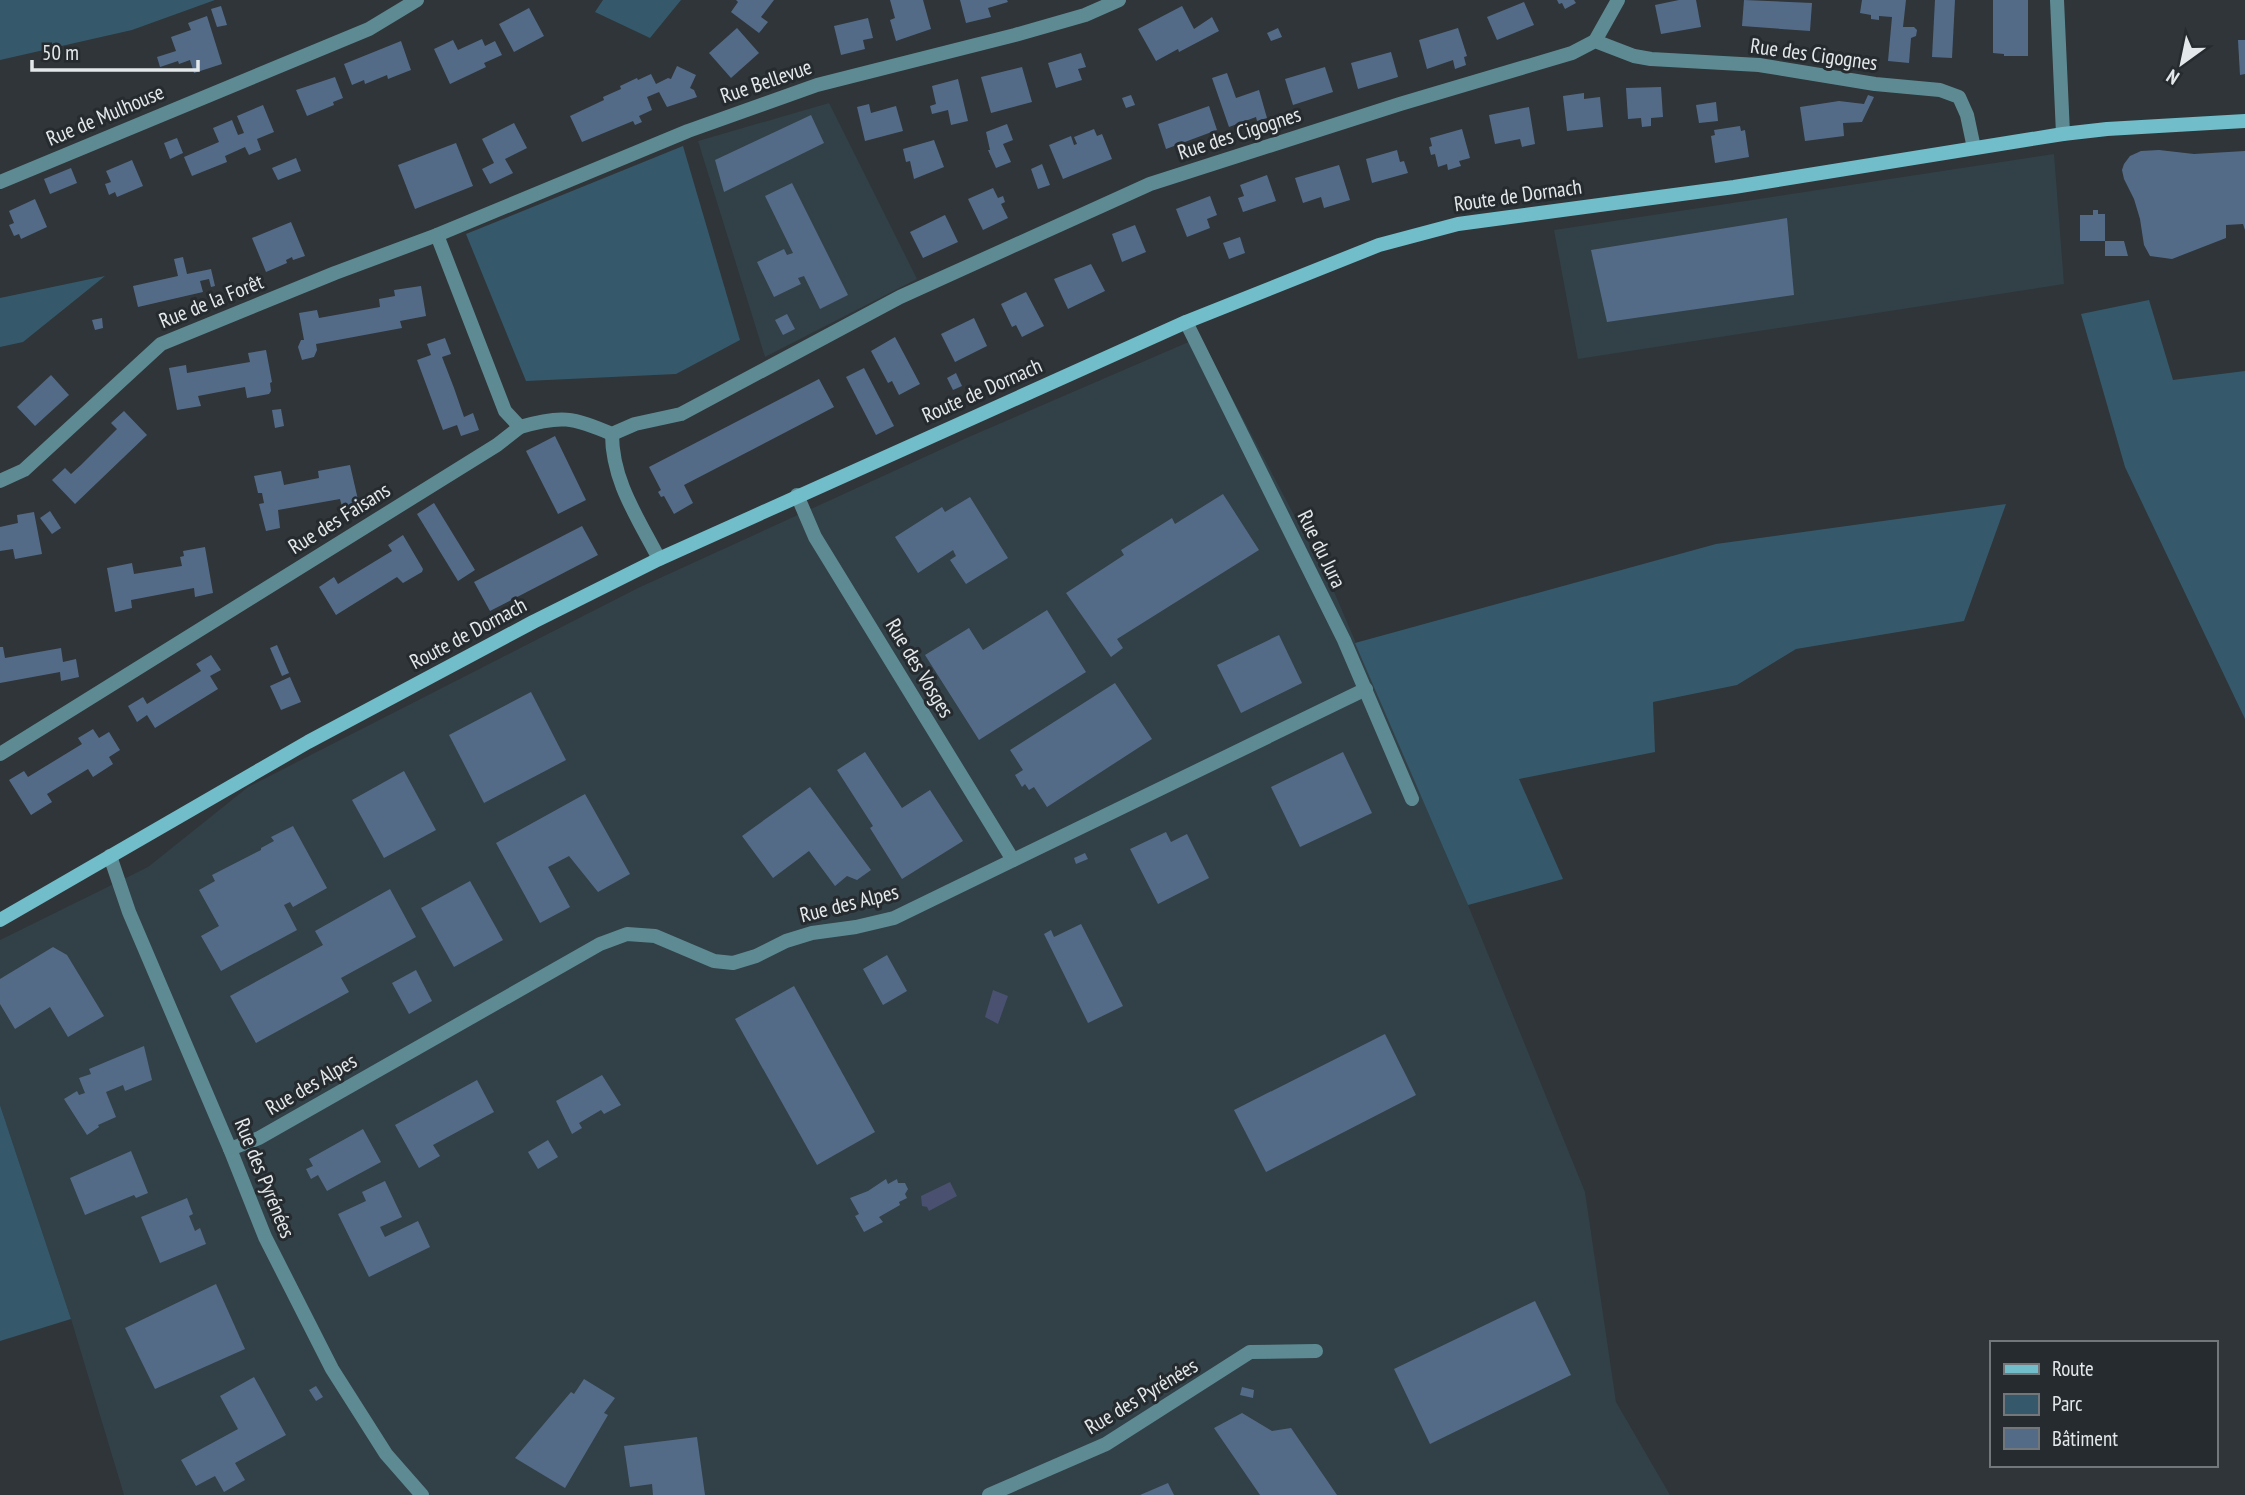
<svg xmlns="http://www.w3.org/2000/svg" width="2245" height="1495" viewBox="0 0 2245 1495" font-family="'PT Sans Narrow',sans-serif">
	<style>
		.built { fill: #324047 }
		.green { fill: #35596b }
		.water { fill: #4a5070 }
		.building { fill: #546b88 }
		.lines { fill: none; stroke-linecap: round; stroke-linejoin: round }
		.street { stroke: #5e8b93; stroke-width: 14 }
		.secondary { stroke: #71bdc9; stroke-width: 14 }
		.labels { text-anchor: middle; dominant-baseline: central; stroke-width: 6; stroke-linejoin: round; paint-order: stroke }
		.street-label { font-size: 21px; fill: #e4e8ea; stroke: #252b2f }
	</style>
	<rect width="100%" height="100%" fill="#2f3539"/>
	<g class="built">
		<polygon points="829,103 917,279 765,357 698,141"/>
		<polygon points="2054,154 2064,284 1578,359 1554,230"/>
		<polygon points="1200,337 1332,587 1468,905 1585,1192 1616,1402 1670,1495 124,1495 71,1319 0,1105 0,940 148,867 248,787 638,588 964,439"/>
	</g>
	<g class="green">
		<polygon points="0,0 215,0 132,30 0,60"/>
		<polygon points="603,0 681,0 650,38 595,12"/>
		<polygon points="683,146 740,340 676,374 526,381 466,234"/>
		<polygon points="105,276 23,342 0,347 0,298"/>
		<polygon points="2149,300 2173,380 2245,371 2245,719 2125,467 2081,314"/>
		<polygon points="2006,504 1964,621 1796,649 1737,685 1653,702 1655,752 1519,779 1563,879 1468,905 1355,643 1716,544"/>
		<polygon points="0,1105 71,1319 0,1341"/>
	</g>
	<g class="water">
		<polygon points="993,990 1008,996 998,1024 985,1017"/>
		<polygon points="950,1182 957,1196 929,1211 927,1207 922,1206 921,1196"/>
	</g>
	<g class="building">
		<polygon points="736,0 774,0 761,17 768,22 759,33 731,12 738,2"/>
		<polygon points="890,0 923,0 931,29 896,41 890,20 895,18"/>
		<polygon points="960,0 1007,0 1008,2 988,8 991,17 966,23"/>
		<polygon points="1557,0 1574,0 1576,3 1565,9 1562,3 1559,4"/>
		<polygon points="1679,0 1696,0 1701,27 1661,34 1655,5"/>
		<polygon points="1744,0 1812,3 1810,31 1742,26"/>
		<polygon points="1862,0 1906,0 1903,27 1914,27 1917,30 1916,36 1911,38 1909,63 1888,61 1892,17 1879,16 1879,20 1871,19 1871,15 1860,13"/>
		<polygon points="1935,0 1955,0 1952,58 1932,57"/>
		<polygon points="1993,0 2028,0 2028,56 2004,56 2004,54 1993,53"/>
		<polygon points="1524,2 1534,25 1497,40 1487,17"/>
		<polygon points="221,6 227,25 217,27 211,9"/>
		<polygon points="1182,6 1194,29 1212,17 1219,31 1179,52 1178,49 1156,61 1138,29"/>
		<polygon points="529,8 544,36 514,52 499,24"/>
		<polygon points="207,16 222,64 194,73 190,60 179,64 178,61 160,67 157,57 176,51 171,37 191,30 188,23"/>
		<polygon points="868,18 873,38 863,40 865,49 841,55 834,26"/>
		<polygon points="737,28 759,53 731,78 709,53"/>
		<polygon points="1278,28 1282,37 1271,41 1267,33"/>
		<polygon points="1458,28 1467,56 1464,57 1466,65 1455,69 1453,60 1427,69 1419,40"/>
		<polygon points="482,39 485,46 495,41 502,55 484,63 486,67 450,84 434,49 453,40 458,50"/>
		<polygon points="2238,40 2245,40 2245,74 2240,75"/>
		<polygon points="401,41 411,70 388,79 387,75 365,84 364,80 352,85 344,64"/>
		<polygon points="1391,52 1398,77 1358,89 1351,63"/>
		<polygon points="1081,53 1086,67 1078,69 1082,80 1056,88 1048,63"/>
		<polygon points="677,66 696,75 690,88 694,90 697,97 667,107 659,92 647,97 652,110 639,116 642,122 635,125 633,121 582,142 570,116 604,100 603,97 621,89 620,86 637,78 638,80 651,74 656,84 668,78 671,79"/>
		<polygon points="1022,67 1032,102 991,113 981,77"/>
		<polygon points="1325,67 1333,92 1293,105 1285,79"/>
		<polygon points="1227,73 1236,98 1259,90 1267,118 1257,121 1256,117 1229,127 1212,78"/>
		<polygon points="335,77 343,98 333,102 334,105 307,116 296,90"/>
		<polygon points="958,79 968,121 951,125 948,110 932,114 930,106 936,104 932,86"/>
		<polygon points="1661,87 1663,117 1651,118 1651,126 1642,127 1641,118 1628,119 1626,88"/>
		<polygon points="1584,93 1584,99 1600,97 1603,127 1567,131 1563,96"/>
		<polygon points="1131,95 1135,105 1126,108 1122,98"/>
		<polygon points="1868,95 1874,97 1862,122 1843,123 1844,136 1805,141 1800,107 1839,101 1864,104"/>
		<polygon points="1716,102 1718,121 1699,123 1696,105"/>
		<polygon points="869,104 871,113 896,106 903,131 865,141 857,107"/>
		<polygon points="263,105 274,132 257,139 261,150 249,155 245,147 225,156 227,162 192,176 184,157 219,142 213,128 232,120 238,135 244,133 237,116"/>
		<polygon points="1209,106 1217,130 1166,149 1158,124"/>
		<polygon points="1529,107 1535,144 1522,147 1520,139 1495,144 1489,115"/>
		<polygon points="811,115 824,143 724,192 715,160"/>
		<polygon points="514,123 527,148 505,159 513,173 490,184 482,169 494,163 482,139"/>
		<polygon points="1007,124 1013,140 1003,144 1011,162 996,168 988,150 990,150 986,132"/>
		<polygon points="1740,126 1741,131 1745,130 1749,157 1715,163 1711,136 1715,135 1714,130"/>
		<polygon points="1094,129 1097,136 1102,134 1112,159 1063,179 1049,145 1071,136 1074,145 1077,144 1074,137"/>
		<polygon points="1462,129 1470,158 1459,161 1461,166 1448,170 1447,164 1438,167 1435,154 1431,155 1429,147 1432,146 1430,138"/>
		<polygon points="177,138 183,153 170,159 164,143"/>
		<polygon points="934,140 944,167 914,179 910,161 906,162 903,149"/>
		<polygon points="456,143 473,186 415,209 398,165"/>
		<polygon points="1397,150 1400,162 1404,161 1408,173 1372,183 1366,159"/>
		<polygon points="2159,150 2194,154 2245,151 2245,230 2243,224 2226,225 2226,238 2172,259 2150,256 2144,245 2140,219 2134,199 2124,179 2122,170 2124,164 2130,156 2141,151"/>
		<polygon points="296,158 301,171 278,180 272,168"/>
		<polygon points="132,160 143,186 117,197 115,192 109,195 105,184 111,182 106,171"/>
		<polygon points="1042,164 1050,185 1038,189 1031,169"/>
		<polygon points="1339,165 1350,200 1324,208 1321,197 1303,203 1295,178"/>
		<polygon points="71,168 77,183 50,194 44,179"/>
		<polygon points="1267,175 1276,201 1243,212 1238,198 1244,196 1240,185"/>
		<polygon points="792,183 848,295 820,309 804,276 798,278 801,284 774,297 757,262 784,249 787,255 793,253 765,196"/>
		<polygon points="993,188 998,198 1003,196 1005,202 1001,204 1008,218 983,230 968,199"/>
		<polygon points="1210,196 1217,215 1207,219 1210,228 1187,237 1176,209"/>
		<polygon points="35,199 47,227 21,239 19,234 14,236 9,225 14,223 9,211"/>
		<polygon points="2093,210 2098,210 2098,214 2105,214 2105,241 2080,241 2080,215 2093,215"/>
		<polygon points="945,215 958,242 923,258 910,232"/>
		<polygon points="1787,218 1794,295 1607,322 1591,250"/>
		<polygon points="291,222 305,256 293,260 292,257 286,260 287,263 266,272 252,238"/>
		<polygon points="1135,225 1146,252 1122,262 1112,234"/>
		<polygon points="1240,237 1245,253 1229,259 1223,243"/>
		<polygon points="2105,241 2124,241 2128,256 2105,256"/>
		<polygon points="183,257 187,274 211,269 215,286 211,287 209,279 200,281 203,292 138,307 133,286 178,276 174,259"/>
		<polygon points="1091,264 1105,291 1068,309 1054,279"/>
		<polygon points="421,286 426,316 400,321 402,328 316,344 317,350 314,357 302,360 298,347 301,340 304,340 299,313 317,310 319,318 380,307 379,299 395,296 394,290"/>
		<polygon points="1026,292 1044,326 1022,337 1016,325 1012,327 1001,304"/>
		<polygon points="787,314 795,329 783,335 775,320"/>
		<polygon points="102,318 103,328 95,330 92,320"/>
		<polygon points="974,318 987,346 955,362 941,334"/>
		<polygon points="895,337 920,384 899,395 892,381 888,383 871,351"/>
		<polygon points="445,338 451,354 442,357 454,388 464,417 473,413 479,430 461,436 457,425 443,430 417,360 431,355 427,344"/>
		<polygon points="266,350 272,382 270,383 271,391 269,394 247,398 245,387 198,396 201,406 177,410 169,368 186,365 187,373 250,362 248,353"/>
		<polygon points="864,368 894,426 876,435 846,377"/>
		<polygon points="956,373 962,386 953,390 947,378"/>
		<polygon points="51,375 69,395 35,426 17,407"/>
		<polygon points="819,379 834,407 684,485 693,503 674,514 664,496 661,497 658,492 661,490 649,467"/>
		<polygon points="281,409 284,426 275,428 272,410"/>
		<polygon points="124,411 147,435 75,504 52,480 65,468 71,474 81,465 117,429 111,423"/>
		<polygon points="555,436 586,500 558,514 526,451"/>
		<polygon points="350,465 359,504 342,507 340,499 278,510 280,528 266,531 259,504 264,503 262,493 258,493 254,476 281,471 284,485 319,478 318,471"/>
		<polygon points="1223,494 1259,550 1117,639 1123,648 1111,657 1066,593 1124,555 1121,550 1172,518 1175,524"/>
		<polygon points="970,497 1008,558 966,584 950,560 956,556 953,550 918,573 895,537 942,507 945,512"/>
		<polygon points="434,503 475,570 458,581 417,514"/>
		<polygon points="50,511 61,528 52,534 40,518"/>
		<polygon points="34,512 42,554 15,559 13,549 0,551 0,527 18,523 17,515"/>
		<polygon points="582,526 598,555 490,611 474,582"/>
		<polygon points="403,535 423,569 422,572 403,583 397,577 336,615 319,587 334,577 338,584 364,568 392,551 388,545"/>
		<polygon points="205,547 213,593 195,597 194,588 131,600 132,608 115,612 107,568 132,563 134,574 182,566 180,557 184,556 183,551"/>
		<polygon points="1047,610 1086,672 979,740 925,655 969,628 983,650"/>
		<polygon points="1279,635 1302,683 1241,713 1217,665"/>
		<polygon points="277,645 289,673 282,676 270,648"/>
		<polygon points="0,647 3,647 5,658 61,648 63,662 76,659 79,677 61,681 60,672 0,683"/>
		<polygon points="211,655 221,670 210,676 218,689 155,728 147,715 137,722 128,706 143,697 147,704 201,671 196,664"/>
		<polygon points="290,677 301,702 281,710 270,686"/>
		<polygon points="1115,683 1152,739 1047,807 1034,787 1029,790 1025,784 1022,787 1015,775 1023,770 1010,750"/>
		<polygon points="531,692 566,760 484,803 449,735"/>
		<polygon points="93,729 99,738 109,732 120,750 109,757 113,764 93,777 88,769 47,794 52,802 31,815 9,780 24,771 28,777 82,744 78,738"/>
		<polygon points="865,752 902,808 930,790 963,841 902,879 870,828 873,826 837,770"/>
		<polygon points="1343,752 1372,813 1300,847 1271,787"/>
		<polygon points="404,771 436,830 384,858 352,800"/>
		<polygon points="810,787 871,870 857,880 847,876 835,886 809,851 773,878 742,836"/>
		<polygon points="585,794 630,874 598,892 569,856 548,867 570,907 540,923 496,843"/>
		<polygon points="293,826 327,888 293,907 290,902 284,905 297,930 221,971 201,936 219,926 199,890 215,881 212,875 261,850 261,848 274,841 271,837"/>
		<polygon points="1166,832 1171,842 1187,834 1209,878 1158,904 1130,849"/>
		<polygon points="1085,853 1088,859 1076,864 1074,858"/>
		<polygon points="470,881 503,940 454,967 421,908"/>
		<polygon points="390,889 416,937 341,978 349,992 256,1043 230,996 323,945 315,931"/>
		<polygon points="1081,924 1123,1006 1088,1023 1044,934 1051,930 1054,937"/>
		<polygon points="53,947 67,955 104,1016 68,1037 50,1007 15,1029 0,1004 0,979"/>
		<polygon points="887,955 907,991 883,1005 863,969"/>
		<polygon points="416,970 432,1001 409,1014 392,983"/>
		<polygon points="794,986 875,1132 817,1165 735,1019"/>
		<polygon points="1385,1034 1416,1095 1266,1172 1234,1110"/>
		<polygon points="144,1046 152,1080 125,1091 123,1085 106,1092 116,1117 98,1125 99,1127 87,1135 64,1099 77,1091 79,1095 85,1093 79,1078 91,1074 89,1069"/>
		<polygon points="602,1075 621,1105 604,1114 601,1110 579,1123 582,1128 572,1134 556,1101"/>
		<polygon points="477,1080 494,1112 433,1145 440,1156 419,1168 395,1125"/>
		<polygon points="363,1129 381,1162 327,1191 318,1175 311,1179 306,1169 313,1166 309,1159"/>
		<polygon points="548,1140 558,1157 538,1169 528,1152"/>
		<polygon points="131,1151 148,1193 136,1198 134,1195 85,1215 70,1178"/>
		<polygon points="886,1179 888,1184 897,1179 898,1183 905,1183 908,1189 905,1194 907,1198 899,1202 900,1205 879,1217 883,1222 864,1232 855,1216 859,1214 850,1198 868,1191"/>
		<polygon points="385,1181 402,1217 380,1227 385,1237 418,1221 430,1247 369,1277 338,1214 366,1201 362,1192"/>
		<polygon points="187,1198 193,1214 189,1216 195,1231 200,1228 206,1244 160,1263 141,1217"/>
		<polygon points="216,1284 245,1349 155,1389 125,1328"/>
		<polygon points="1535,1301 1571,1375 1430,1444 1394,1369"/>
		<polygon points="254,1377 286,1435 235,1463 245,1480 224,1492 215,1476 196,1486 181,1460 238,1429 220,1396"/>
		<polygon points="584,1379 615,1398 604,1413 608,1415 565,1488 515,1458 571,1392 574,1394"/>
		<polygon points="316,1386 323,1397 316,1401 309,1390"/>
		<polygon points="1242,1387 1254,1390 1253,1398 1240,1395"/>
		<polygon points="1242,1413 1272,1431 1291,1428 1337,1495 1260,1495 1214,1428"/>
		<polygon points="697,1437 705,1495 653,1495 652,1484 630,1487 624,1446"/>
		<polygon points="1168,1483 1174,1495 1140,1495"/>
	</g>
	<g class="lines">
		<g class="street">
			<polyline points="2057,0 2063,134"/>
			<polyline points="1595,41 1618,0"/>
			<polyline points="0,182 369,29 417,0"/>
			<polyline points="1186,322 1344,640 1412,799"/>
			<path d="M520,427C561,415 572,417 612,434L635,424L681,414L900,297L1150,184L1400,104L1572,53L1595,41L1634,56L1651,59L1759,65L1875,84L1940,90L1959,97L1967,115L1974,148"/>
			<path d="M612,434C612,481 638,518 659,559"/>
			<polyline points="0,481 24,470 161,344 335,273 437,235 688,131 817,85 1015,35 1085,15 1119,0"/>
			<polyline points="797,495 815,537 1013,860"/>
			<polyline points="0,754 497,445 520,427 505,411 437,235"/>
			<polyline points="110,856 129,912 230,1149 265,1237 332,1369 386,1454 422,1495"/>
			<polyline points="230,1149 259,1138 600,944 627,934 655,936 714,961 733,963 756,956 786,941 812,933 856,927 894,918 1366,689"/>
			<polyline points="989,1495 1106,1444 1250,1352 1316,1351"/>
		</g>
		<polyline class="secondary" points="0,920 308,742 533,622 659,559 1186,322 1379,245 1458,224 1734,187 2063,134 2107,129 2245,121"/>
	</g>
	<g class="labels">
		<g class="street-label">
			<text transform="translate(1814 54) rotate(8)">Rue des Cigognes</text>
			<text transform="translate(766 81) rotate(-19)">Rue Bellevue</text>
			<text transform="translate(105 115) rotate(-23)">Rue de Mulhouse</text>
			<text transform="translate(1239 133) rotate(-18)">Rue des Cigognes</text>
			<text transform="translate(1518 195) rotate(-8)">Route de Dornach</text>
			<text transform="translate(211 301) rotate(-22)">Rue de la Forêt</text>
			<text transform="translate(982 390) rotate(-24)">Route de Dornach</text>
			<text transform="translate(339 518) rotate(-32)">Rue des Faisans</text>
			<text transform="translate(1322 549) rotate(64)">Rue du Jura</text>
			<text transform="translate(468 633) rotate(-28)">Route de Dornach</text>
			<text transform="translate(920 668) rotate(59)">Rue des Vosges</text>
			<text transform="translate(849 903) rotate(-14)">Rue des Alpes</text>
			<text transform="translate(311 1084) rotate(-30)">Rue des Alpes</text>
			<text transform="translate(265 1178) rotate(68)">Rue des Pyrénées</text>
			<text transform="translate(1141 1396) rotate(-31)">Rue des Pyrénées</text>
		</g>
	</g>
	<rect x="1990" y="1341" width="228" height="126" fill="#252b2f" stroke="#71777a" stroke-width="2"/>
	<rect x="2004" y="1364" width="35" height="10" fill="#71bdc9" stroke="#71777a" stroke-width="2"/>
	<text x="2052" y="1376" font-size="21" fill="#e4e8ea">Route</text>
	<rect x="2004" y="1394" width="35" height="21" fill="#35596b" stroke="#71777a" stroke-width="2"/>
	<text x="2052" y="1411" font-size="21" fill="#e4e8ea">Parc</text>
	<rect x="2004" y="1428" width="35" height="21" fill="#546b88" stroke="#71777a" stroke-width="2"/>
	<text x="2052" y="1446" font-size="21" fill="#e4e8ea">Bâtiment</text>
	<g transform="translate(2182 63) rotate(213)" stroke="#252b2f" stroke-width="5" paint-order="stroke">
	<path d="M0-5L12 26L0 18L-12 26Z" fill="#e4e8ea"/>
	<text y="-10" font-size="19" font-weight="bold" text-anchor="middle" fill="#e4e8ea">N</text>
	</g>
	<path d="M32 60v10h166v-10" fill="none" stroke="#e4e8ea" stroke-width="3.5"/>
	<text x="42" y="60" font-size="21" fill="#e4e8ea" stroke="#252b2f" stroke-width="5" paint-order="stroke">50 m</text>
</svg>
